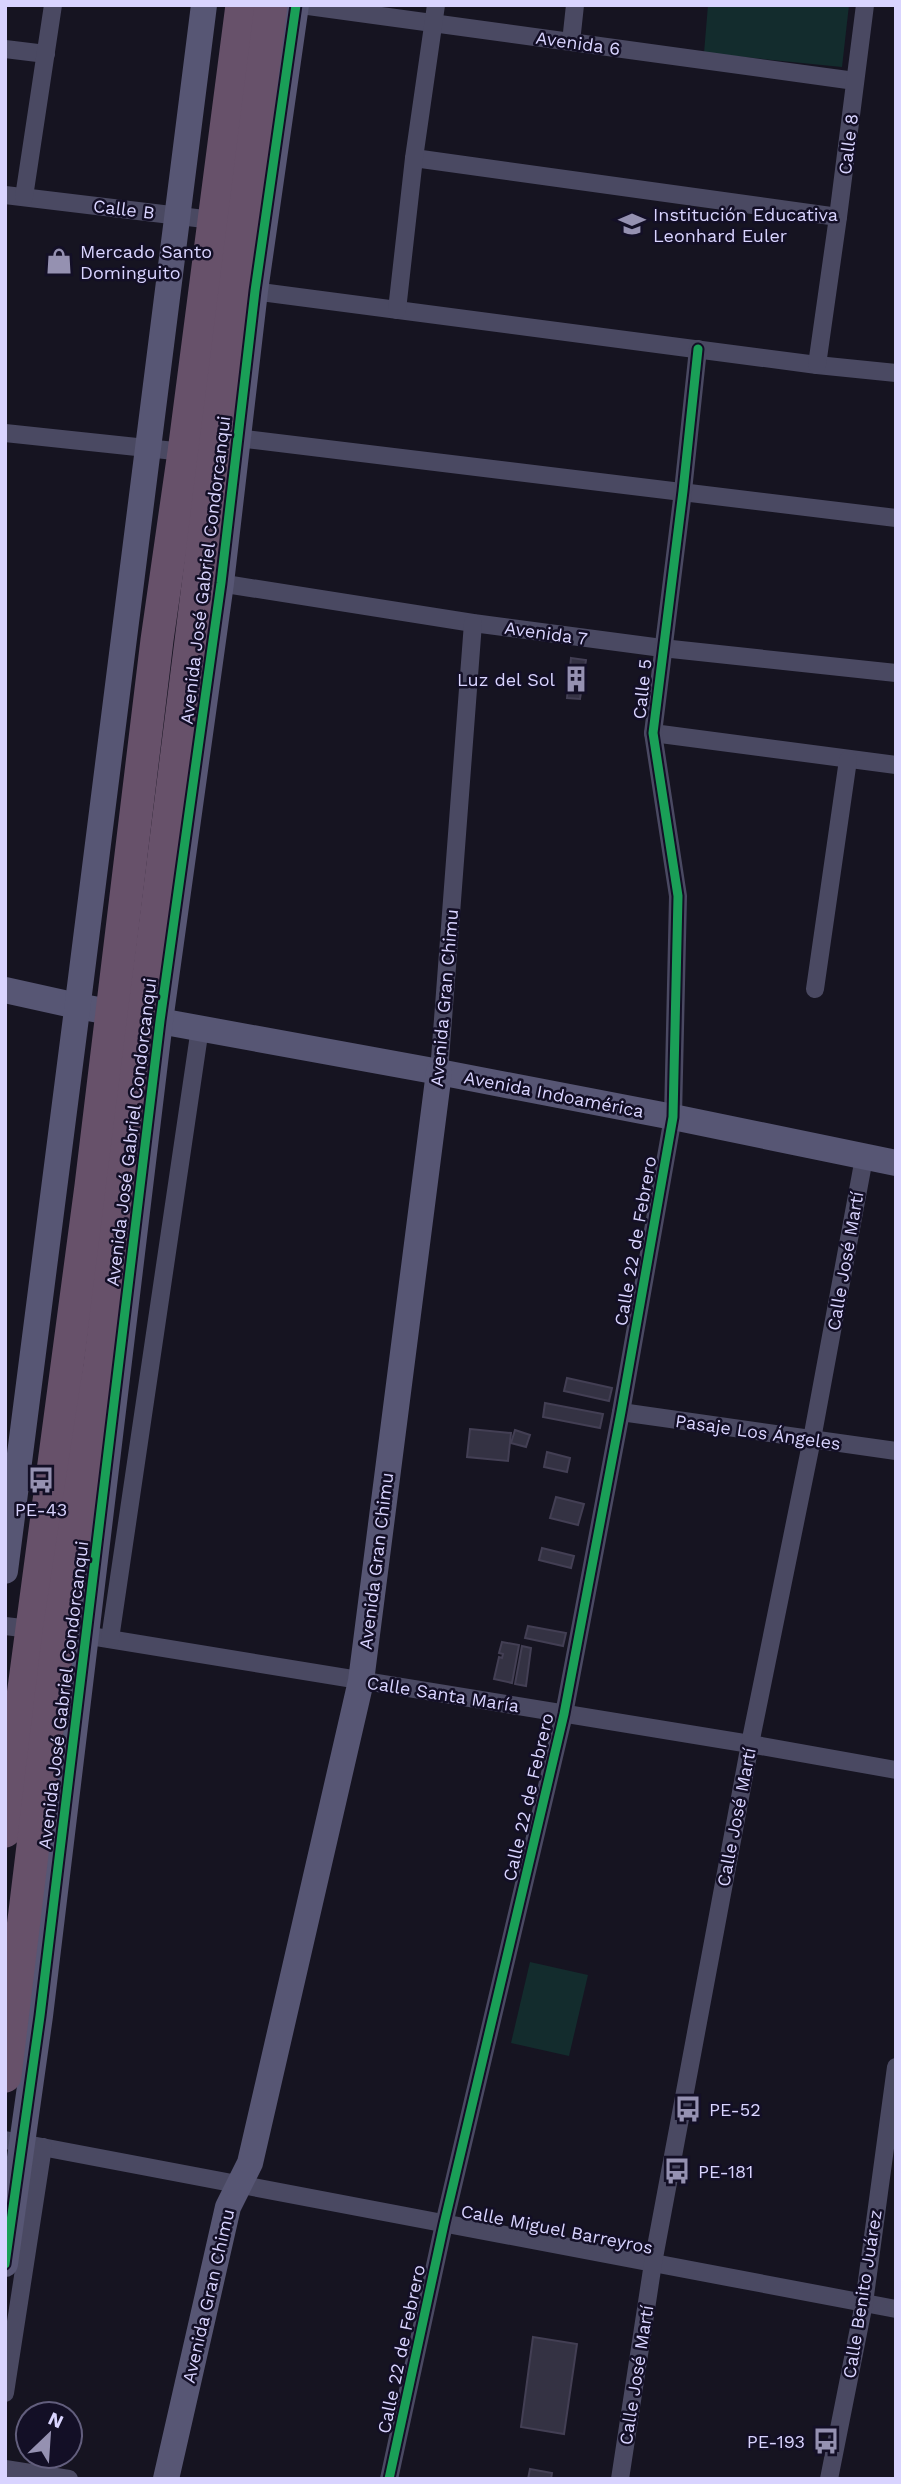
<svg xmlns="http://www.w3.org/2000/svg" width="901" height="2484" viewBox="0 0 901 2484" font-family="'Work Sans',sans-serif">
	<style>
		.green { fill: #132c2d }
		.building { fill: #343243; stroke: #433f54; stroke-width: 2 }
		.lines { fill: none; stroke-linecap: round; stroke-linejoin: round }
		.street { stroke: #4a4962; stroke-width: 18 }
		.secondary { stroke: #575674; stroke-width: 26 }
		.highway { stroke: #67516a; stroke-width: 33 }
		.cycleway-casing { stroke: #130f26; stroke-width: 13 }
		.cycleway { stroke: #1a9f57; stroke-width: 9 }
		.labels { text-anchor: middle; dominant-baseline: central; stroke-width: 5; stroke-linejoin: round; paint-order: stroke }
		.street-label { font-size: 18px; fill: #d9d4ff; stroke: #130f26 }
		.poi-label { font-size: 18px; fill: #d9d4ff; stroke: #130f26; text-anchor: start }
	</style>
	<rect width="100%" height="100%" fill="#161421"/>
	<g class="green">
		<polygon points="708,5 849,5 842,67 704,53"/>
		<polygon points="530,1962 588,1975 569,2056 511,2043"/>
	</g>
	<g class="building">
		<polygon points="571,658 586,660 580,699 567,698"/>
		<polygon points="567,1378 612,1388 609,1401 564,1391"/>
		<polygon points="545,1403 603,1414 600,1428 543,1417"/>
		<polygon points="470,1429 511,1433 508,1461 467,1457"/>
		<polygon points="515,1430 530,1435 526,1447 511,1443"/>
		<polygon points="547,1452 570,1458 567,1472 544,1467"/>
		<polygon points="556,1497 584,1504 578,1525 550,1518"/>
		<polygon points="542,1548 574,1556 571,1568 539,1560"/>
		<polygon points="528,1626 566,1633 563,1646 525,1638"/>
		<polygon points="502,1642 519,1645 512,1683 494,1679 499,1657 502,1658 503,1654 499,1653"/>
		<polygon points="522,1646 531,1648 526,1686 515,1684"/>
		<polygon points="533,2337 577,2344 564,2434 521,2427"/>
		<polygon points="530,2469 552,2473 551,2479 528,2479"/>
	</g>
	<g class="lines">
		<g class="street">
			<polyline points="301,5 855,81"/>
			<polyline points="571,42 575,5"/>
			<polyline points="5,49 46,54"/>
			<polyline points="414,158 838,217"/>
			<polyline points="5,195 221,221"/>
			<polyline points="24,197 53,5"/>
			<polyline points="245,290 817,365 896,373"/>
			<polyline points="397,310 414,158 436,5"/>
			<polyline points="817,365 838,217 865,5"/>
			<polyline points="5,433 184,452 190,449"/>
			<polyline points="229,437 896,518"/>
			<polyline points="213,582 473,623 662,648 896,673"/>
			<polyline points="653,733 896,765"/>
			<polyline points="815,989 848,760"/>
			<polyline points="439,1072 473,623"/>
			<polyline points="621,1412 896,1451"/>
			<polyline points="5,1626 39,1630"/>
			<polyline points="78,1634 750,1744 896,1770"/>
			<polyline points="110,1639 200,1028"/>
			<polyline points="5,2140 896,2309"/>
			<polyline points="5,2393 43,2147"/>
			<polyline points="5,2469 69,2479"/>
			<polyline points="389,2479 444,2224 564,1714 621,1412 673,1117 678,896 653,733 683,491 698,349"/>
			<polyline points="620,2479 653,2263 750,1744 812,1439 864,1158"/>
			<polyline points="829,2479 864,2303 896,2067"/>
		</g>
		<g class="secondary">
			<polyline points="5,990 77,1006 439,1072 673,1117 896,1163"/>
			<path d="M5,1571C71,1049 141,527 204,5"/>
			<polyline points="5,2264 40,2016 160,1021 221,583 255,291 296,5"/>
			<polyline points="166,2479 228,2207 250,2163 361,1681 439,1072"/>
		</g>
		<g class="highway">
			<polyline points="5,1831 91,1186 157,640 184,452 242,5"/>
			<polyline points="5,2076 59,1632 100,1365 271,5"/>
		</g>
		<g class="cycleway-casing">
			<g id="cycleway">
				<polyline points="5,2264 40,2016 160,1021 221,583 255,291 296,5"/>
				<polyline points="389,2479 444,2224 564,1714 621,1412 673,1117 678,896 653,733 683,491 698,349"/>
			</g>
		</g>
		<use href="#cycleway" class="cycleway"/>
	</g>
	<defs>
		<g id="school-bare" transform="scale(2.1)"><path d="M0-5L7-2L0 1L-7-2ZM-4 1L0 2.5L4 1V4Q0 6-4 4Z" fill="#9591b1" stroke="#130f26" stroke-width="2.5" paint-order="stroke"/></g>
		<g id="shop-bare" transform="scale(2.1)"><path d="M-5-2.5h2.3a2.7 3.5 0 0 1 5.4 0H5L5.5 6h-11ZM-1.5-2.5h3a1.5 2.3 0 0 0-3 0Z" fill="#9591b1" stroke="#130f26" stroke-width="2.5" paint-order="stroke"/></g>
		<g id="building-bare" transform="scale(2.1)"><path d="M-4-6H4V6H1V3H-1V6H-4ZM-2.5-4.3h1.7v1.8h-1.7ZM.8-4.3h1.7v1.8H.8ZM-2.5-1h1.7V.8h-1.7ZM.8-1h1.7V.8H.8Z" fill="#9591b1" stroke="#130f26" stroke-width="2.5" paint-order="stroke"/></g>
		<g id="bus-bare" transform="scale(2.1)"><path d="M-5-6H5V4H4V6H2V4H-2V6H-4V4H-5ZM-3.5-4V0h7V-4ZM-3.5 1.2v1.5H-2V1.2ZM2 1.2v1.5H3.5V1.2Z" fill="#9591b1" stroke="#130f26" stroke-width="2.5" paint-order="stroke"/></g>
	</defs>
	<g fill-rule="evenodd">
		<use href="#school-bare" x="632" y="224"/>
		<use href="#shop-bare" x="59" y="261"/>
		<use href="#building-bare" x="576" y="679"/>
		<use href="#bus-bare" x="41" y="1480"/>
		<use href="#bus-bare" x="688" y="2109"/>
		<use href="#bus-bare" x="677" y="2171"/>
		<use href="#bus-bare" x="826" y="2441"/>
	</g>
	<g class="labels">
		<g class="street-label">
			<text transform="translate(578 43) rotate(8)">Avenida 6</text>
			<text transform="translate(848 144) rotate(-83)">Calle 8</text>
			<text transform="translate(124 209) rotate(7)">Calle B</text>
			<text transform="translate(205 570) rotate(-83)">Avenida José Gabriel Condorcanqui</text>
			<text transform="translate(546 633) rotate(8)">Avenida 7</text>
			<text transform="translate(642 689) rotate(-84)">Calle 5</text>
			<text transform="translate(444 998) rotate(-85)">Avenida Gran Chimu</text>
			<text transform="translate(554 1094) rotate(11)">Avenida Indoamérica</text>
			<text transform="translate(131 1132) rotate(-83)">Avenida José Gabriel Condorcanqui</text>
			<text transform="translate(635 1241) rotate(-80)">Calle 22 de Febrero</text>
			<text transform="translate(845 1261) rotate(-80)">Calle José Martí</text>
			<text transform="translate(758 1432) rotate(8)">Pasaje Los Ángeles</text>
			<text transform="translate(376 1561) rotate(-83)">Avenida Gran Chimu</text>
			<text transform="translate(443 1694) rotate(9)">Calle Santa María</text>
			<text transform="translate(63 1695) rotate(-83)">Avenida José Gabriel Condorcanqui</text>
			<text transform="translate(528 1797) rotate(-77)">Calle 22 de Febrero</text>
			<text transform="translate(736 1817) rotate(-79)">Calle José Martí</text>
			<text transform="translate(557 2229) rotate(11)">Calle Miguel Barreyros</text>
			<text transform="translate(862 2294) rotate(-81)">Calle Benito Juárez</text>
			<text transform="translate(208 2296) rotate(-77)">Avenida Gran Chimu</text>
			<text transform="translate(401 2349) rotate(-78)">Calle 22 de Febrero</text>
			<text transform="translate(636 2375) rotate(-81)">Calle José Martí</text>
		</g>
		<g class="poi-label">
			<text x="653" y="214">Institución Educativa<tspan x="653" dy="21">Leonhard Euler</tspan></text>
			<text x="80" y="251">Mercado Santo<tspan x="80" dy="21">Dominguito</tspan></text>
			<text x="555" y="679" text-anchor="end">Luz del Sol</text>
			<text x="41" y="1509" text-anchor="middle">PE-43</text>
			<text x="709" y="2109">PE-52</text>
			<text x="698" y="2171">PE-181</text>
			<text x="805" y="2441" text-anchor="end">PE-193</text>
		</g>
	</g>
	<rect width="901" height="2484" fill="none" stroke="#d9d4ff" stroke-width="14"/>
	<g transform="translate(49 2435) rotate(25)"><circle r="33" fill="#130f26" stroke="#625e7d" stroke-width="2"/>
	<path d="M0-5L12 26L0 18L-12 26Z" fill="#9591b1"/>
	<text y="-10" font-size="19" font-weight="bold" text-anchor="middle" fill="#d9d4ff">N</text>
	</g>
</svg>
